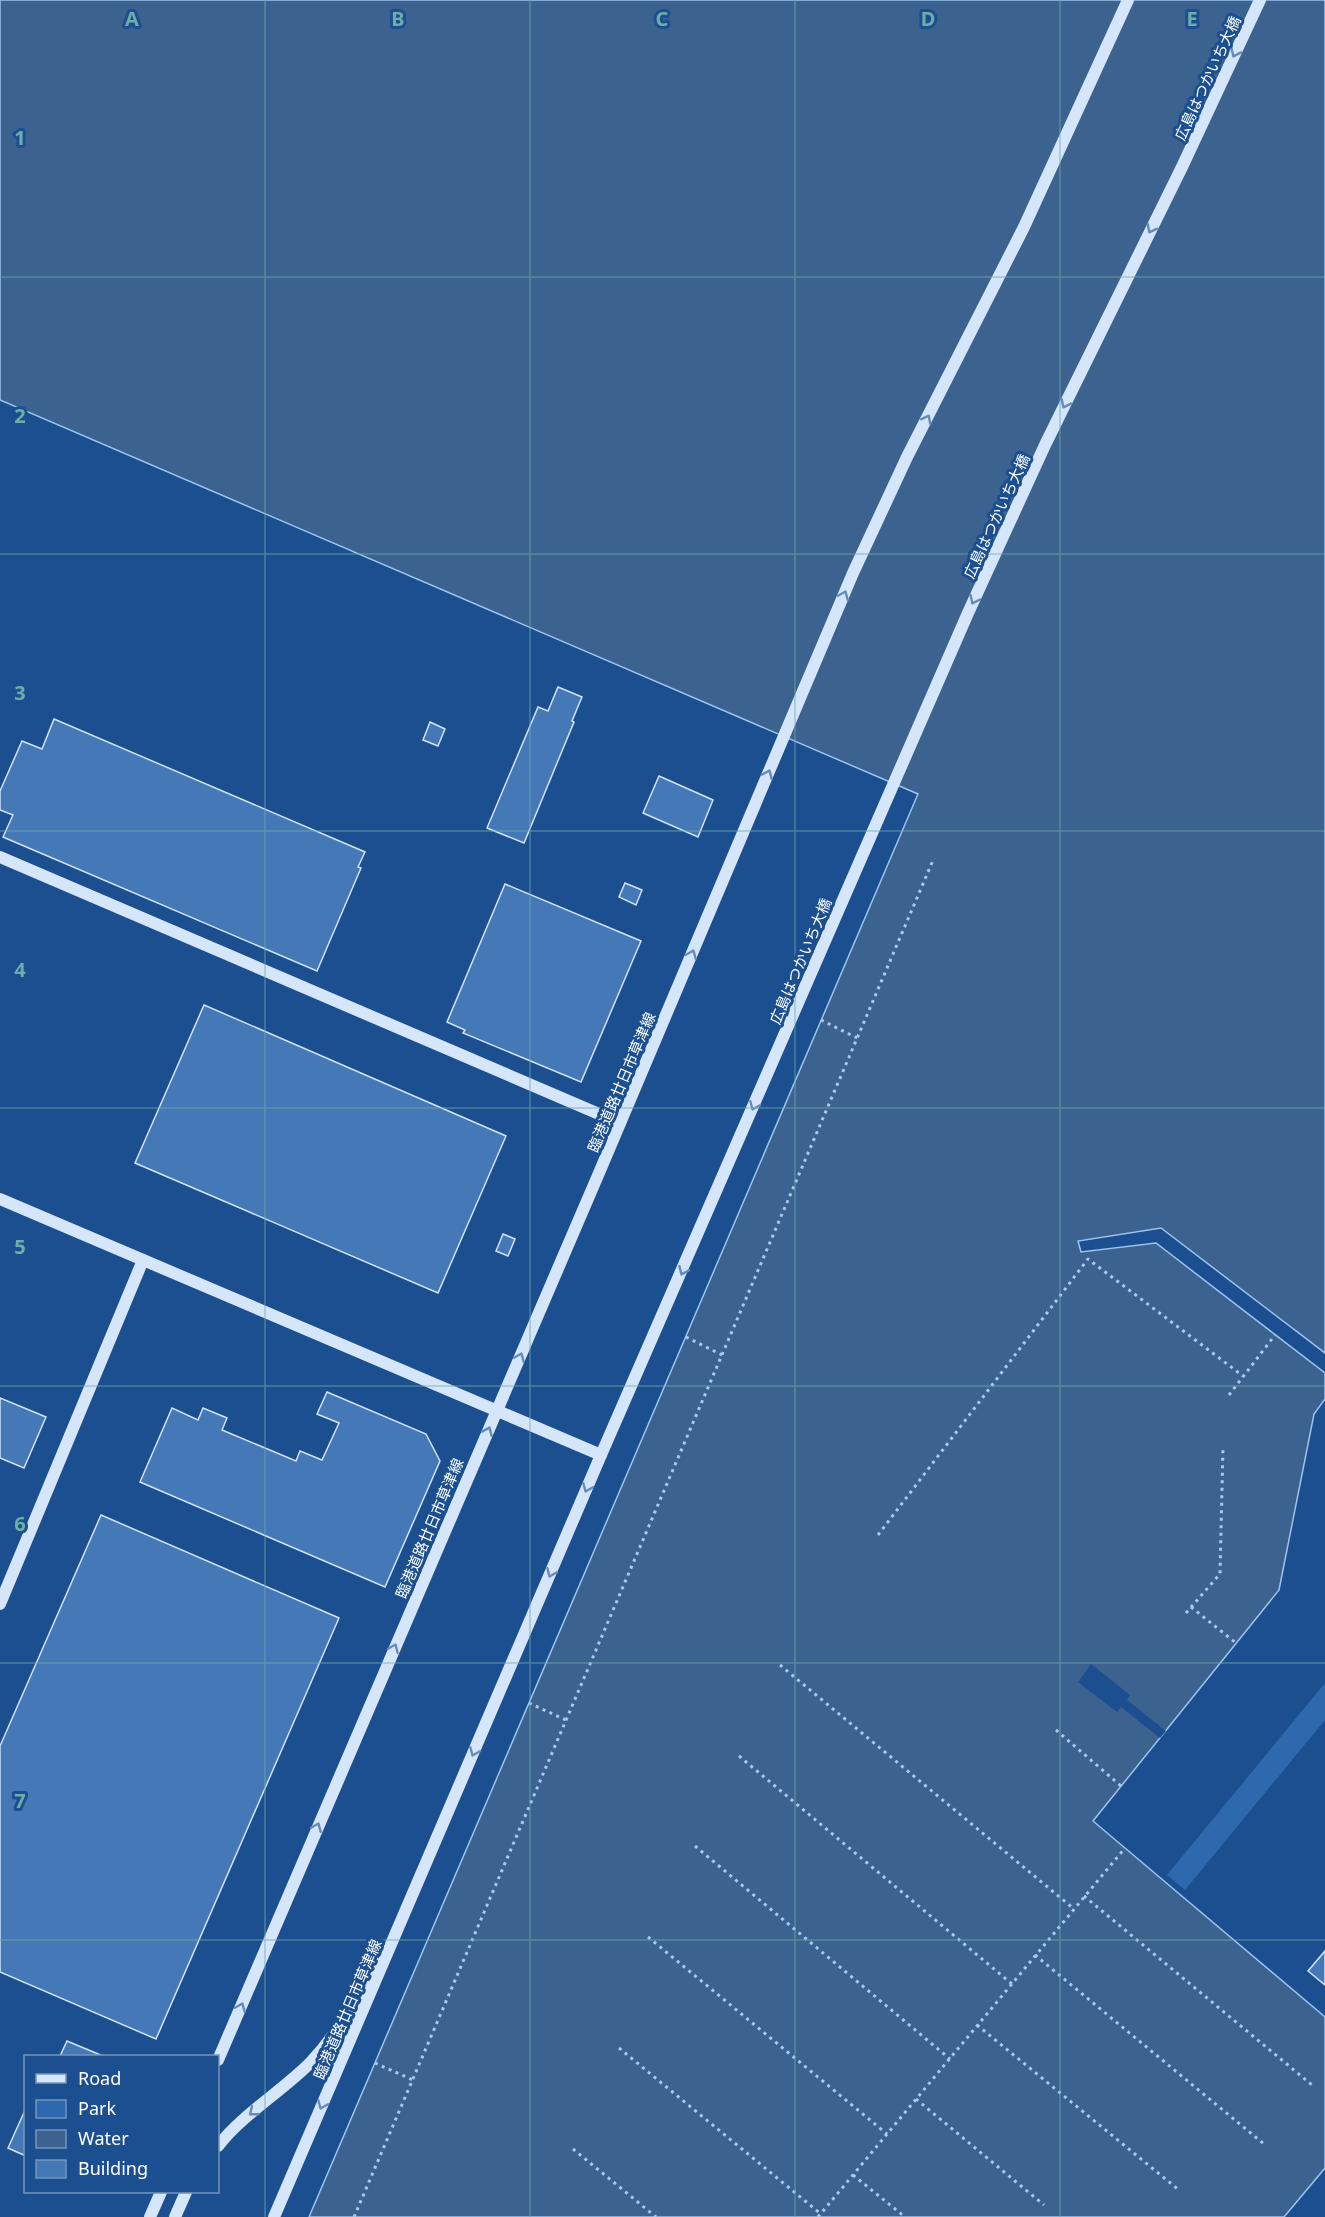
<svg xmlns="http://www.w3.org/2000/svg" width="1325" height="2217" viewBox="0 0 1325 2217" font-family="'Noto Sans','Noto Sans JP',sans-serif">
	<style>
		.green { fill: #2e69ad }
		.water { fill: #3c6290; stroke: #9cc4f0; stroke-width: 1.5 }
		.pier { fill: #1b4f8f }
		.building { fill: #4478b7; stroke: #cfe3fa; stroke-width: 1.5 }
		.lines { fill: none; stroke-linecap: round; stroke-linejoin: round }
		.path { stroke: #a9c9ee; stroke-width: 3; stroke-dasharray: 3 4.5; stroke-linecap: butt }
		.secondary { stroke: #d6e6fa; stroke-width: 12 }
		.oneway { stroke: #668bba }
		.grid { fill: none; stroke: #6fada8; stroke-width: 1.5; stroke-opacity: 0.55 }
		.labels { text-anchor: middle; dominant-baseline: central; stroke-width: 6; stroke-linejoin: round; paint-order: stroke }
		.street-label { font-size: 15px; fill: #fff; stroke: #1b4f8f }
		.grid-label { font-size: 20px; text-anchor: middle; font-weight: bold; fill: #6fada8; stroke: #1b4f8f; stroke-width: 6; stroke-linejoin: round; paint-order: stroke }
	</style>
	<rect width="100%" height="100%" fill="#1b4f8f"/>
	<polygon class="green" points="1325,1683 1325,1720 1185,1890 1167,1875"/>
	<polygon class="water" points="0,0 1325,0 1325,1353 1161,1228 1078,1241 1081,1252 1156,1243 1325,1373 1325,1399 1314,1414 1279,1590 1093,1821 1325,2017 1325,2168 1284,2217 309,2217 918,794 0,400"/>
	<polygon class="pier" points="1091,1664 1130,1695 1127,1700 1166,1731 1160,1738 1121,1707 1117,1712 1078,1682"/>
	<g class="building">
		<polygon points="558,687 582,697 572,721 574,722 524,843 487,828 538,707 548,711"/>
		<polygon points="54,719 365,852 358,867 361,868 317,971 3,837 13,815 0,810 0,791 22,741 42,749"/>
		<polygon points="430,722 445,729 438,746 423,740"/>
		<polygon points="659,776 713,800 698,837 643,813"/>
		<polygon points="625,883 642,890 636,905 619,897"/>
		<polygon points="505,884 641,941 581,1082 463,1033 465,1030 447,1022"/>
		<polygon points="204,1005 506,1136 438,1293 135,1163"/>
		<polygon points="503,1234 515,1239 508,1256 496,1251"/>
		<polygon points="327,1392 426,1434 440,1461 385,1587 140,1482 172,1408 198,1420 203,1408 227,1418 222,1430 296,1461 300,1451 322,1460 339,1423 317,1414"/>
		<polygon points="0,1398 46,1417 24,1468 0,1458"/>
		<polygon points="101,1515 339,1618 156,2039 0,1972 0,1746"/>
		<polygon points="1325,1951 1325,1985 1308,1971"/>
		<polygon points="67,2041 103,2056 60,2056"/>
		<polygon points="26,2108 26,2156 8,2148"/>
	</g>
	<g class="lines">
		<g class="path">
			<polyline points="821,1020 857,1038"/>
			<polyline points="686,1337 722,1355"/>
			<polyline points="1229,1395 1275,1335"/>
			<polyline points="878,1535 1088,1259 1243,1376"/>
			<polyline points="1191,1607 1236,1643"/>
			<polyline points="1186,1613 1220,1574 1223,1447"/>
			<polyline points="780,1665 1074,1909"/>
			<polyline points="529,1703 566,1720"/>
			<polyline points="1056,1730 1121,1786"/>
			<polyline points="739,1756 1012,1984"/>
			<polyline points="695,1846 950,2059"/>
			<polyline points="1084,1896 1312,2085"/>
			<polyline points="648,1937 887,2134"/>
			<polyline points="1035,1955 1264,2144"/>
			<polyline points="977,2025 1179,2190"/>
			<polyline points="619,2048 821,2214"/>
			<polyline points="375,2063 413,2080"/>
			<polyline points="916,2099 1044,2205"/>
			<polyline points="573,2149 656,2217"/>
			<polyline points="853,2175 905,2217"/>
			<polyline points="354,2217 934,858"/>
			<polyline points="818,2217 1125,1848"/>
		</g>
		<g class="secondary">
			<polyline points="0,857 620,1123"/>
			<polyline points="0,1199 601,1455"/>
			<polyline points="0,1604 143,1260"/>
			<polyline points="218,2060 599,1173 853,573 907,457 1024,227 1128,0"/>
			<path d="M218,2146C243,2114 281,2092 310,2063C338,2034 356,1999 375,1963"/>
			<polyline points="150,2217 161,2192"/>
			<polyline points="175,2217 186,2192"/>
			<polyline points="274,2217 601,1455 968,613 1045,445 1182,167 1260,0"/>
		</g>
	</g>
	<defs><path id="oneway-chevron" d="M-2-3.5L2.5 0L-2 3.5" fill="none" stroke-width="1.6" stroke-linecap="round" stroke-linejoin="round" transform="scale(1.5)"/></defs>
	<g class="oneway">
		<use href="#oneway-chevron" transform="translate(1235 53) rotate(114)"/>
		<use href="#oneway-chevron" transform="translate(1151 229) rotate(117)"/>
		<use href="#oneway-chevron" transform="translate(1065 404) rotate(116)"/>
		<use href="#oneway-chevron" transform="translate(927 419) rotate(-63)"/>
		<use href="#oneway-chevron" transform="translate(844 595) rotate(-67)"/>
		<use href="#oneway-chevron" transform="translate(974 600) rotate(115)"/>
		<use href="#oneway-chevron" transform="translate(768 774) rotate(-67)"/>
		<use href="#oneway-chevron" transform="translate(692 954) rotate(-67)"/>
		<use href="#oneway-chevron" transform="translate(754 1106) rotate(113)"/>
		<use href="#oneway-chevron" transform="translate(683 1271) rotate(114)"/>
		<use href="#oneway-chevron" transform="translate(520 1357) rotate(-67)"/>
		<use href="#oneway-chevron" transform="translate(488 1431) rotate(-66)"/>
		<use href="#oneway-chevron" transform="translate(587 1488) rotate(113)"/>
		<use href="#oneway-chevron" transform="translate(551 1573) rotate(113)"/>
		<use href="#oneway-chevron" transform="translate(394 1648) rotate(-67)"/>
		<use href="#oneway-chevron" transform="translate(474 1752) rotate(113)"/>
		<use href="#oneway-chevron" transform="translate(317 1827) rotate(-67)"/>
		<use href="#oneway-chevron" transform="translate(241 2007) rotate(-67)"/>
		<use href="#oneway-chevron" transform="translate(322 2105) rotate(113)"/>
		<use href="#oneway-chevron" transform="translate(253 2112) rotate(141)"/>
	</g>
	<path class="grid" d="M265,0V2217M530,0V2217M795,0V2217M1060,0V2217M0,277H1325M0,554H1325M0,831H1325M0,1108H1325M0,1386H1325M0,1663H1325M0,1940H1325"/>
	<g class="labels">
		<g class="street-label">
			<text transform="translate(1207 78) rotate(-65)">広島はつかいち大橋</text>
			<text transform="translate(996 516) rotate(-65)">広島はつかいち大橋</text>
			<text transform="translate(800 961) rotate(-67)">広島はつかいち大橋</text>
			<text transform="translate(621 1082) rotate(-67)">臨港道路廿日市草津線</text>
			<text transform="translate(429 1528) rotate(-67)">臨港道路廿日市草津線</text>
			<text transform="translate(347 2009) rotate(-67)">臨港道路廿日市草津線</text>
		</g>
	</g>
	<g class="grid-label">
		<text x="132" y="26">A</text>
		<text x="398" y="26">B</text>
		<text x="662" y="26">C</text>
		<text x="928" y="26">D</text>
		<text x="1192" y="26">E</text>
		<text x="20" y="145">1</text>
		<text x="20" y="423">2</text>
		<text x="20" y="700">3</text>
		<text x="20" y="977">4</text>
		<text x="20" y="1254">5</text>
		<text x="20" y="1531">6</text>
		<text x="20" y="1808">7</text>
	</g>
	<rect x="24" y="2055" width="195" height="138" fill="#1b4f8f" stroke="#7695bc" stroke-width="1.5"/>
	<rect x="36" y="2074" width="30" height="9" fill="#d6e6fa" stroke="#7695bc" stroke-width="1.5"/>
	<text x="78" y="2085" font-size="18" fill="#ffffff">Road</text>
	<rect x="36" y="2100" width="30" height="18" fill="#2e69ad" stroke="#7695bc" stroke-width="1.5"/>
	<text x="78" y="2115" font-size="18" fill="#ffffff">Park</text>
	<rect x="36" y="2130" width="30" height="18" fill="#3c6290" stroke="#7695bc" stroke-width="1.5"/>
	<text x="78" y="2145" font-size="18" fill="#ffffff">Water</text>
	<rect x="36" y="2160" width="30" height="18" fill="#4478b7" stroke="#7695bc" stroke-width="1.5"/>
	<text x="78" y="2175" font-size="18" fill="#ffffff">Building</text>
</svg>
